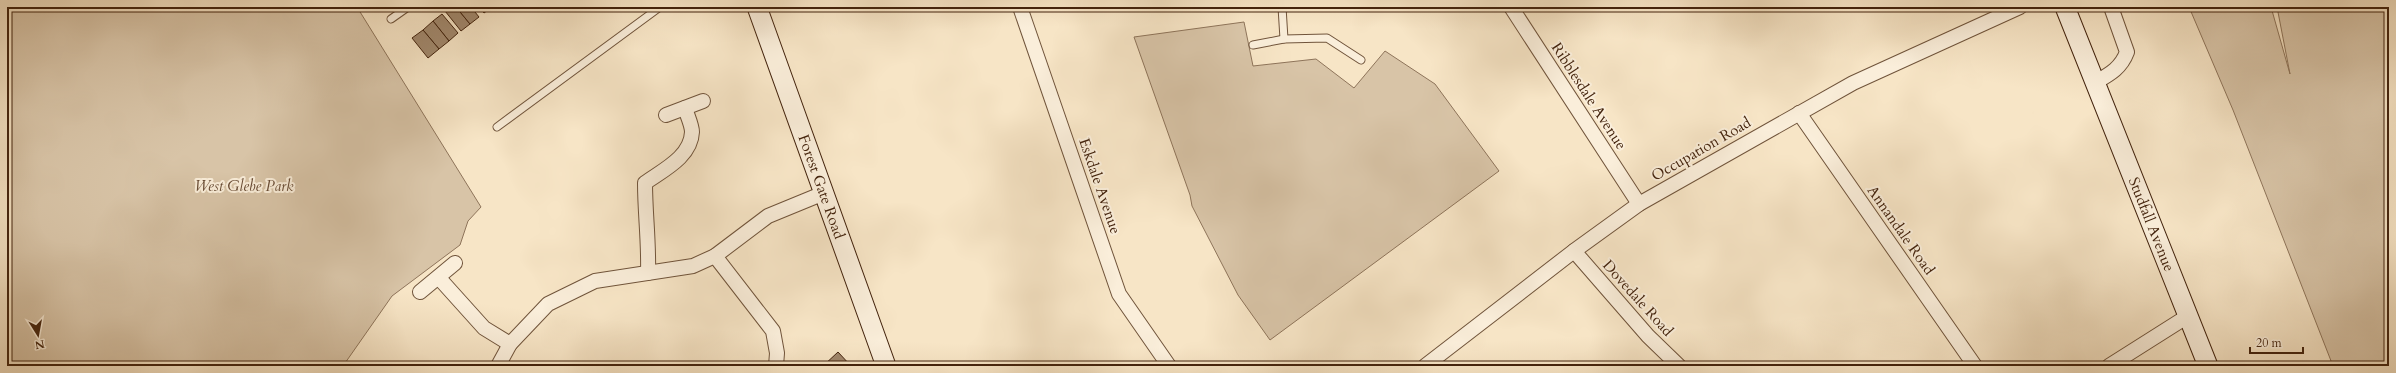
<svg xmlns="http://www.w3.org/2000/svg" width="2396" height="373" viewBox="0 0 2396 373" font-family="Cardo,serif">
	<style>
		.green { fill: #d8c4a7; stroke: #8e745a }
		.building { fill: #a1886d; stroke: #43230d }
		.lines { fill: none; stroke-linecap: round; stroke-linejoin: round }
		.lane-casing { stroke: #70543b; stroke-width: 9 }
		.street-casing { stroke: #70543b; stroke-width: 16 }
		.secondary-casing { stroke: #43230d; stroke-width: 21 }
		.lane { stroke: #faeeda; stroke-width: 7 }
		.street { stroke: #faeeda; stroke-width: 14 }
		.secondary { stroke: #faeeda; stroke-width: 19 }
		.labels { text-anchor: middle; dominant-baseline: central; stroke-width: 4; stroke-linejoin: round; paint-order: stroke }
		.street-label { font-size: 15px; fill: #43230d; stroke: #faeeda }
		.park-label { font-size: 15px; font-style: italic; fill: #684b34; stroke: #faeeda }
	</style>
	<rect width="100%" height="100%" fill="#f7e5c6"/>
	<filter id="stains"><feTurbulence type="fractalNoise" baseFrequency=".005" numOctaves="4"/><feColorMatrix values="0 0 0 0 .2 0 0 0 0 .09 0 0 0 0 .02 0 0 0 .5 -.17"/></filter>
	<radialGradient id="worn" r=".72"><stop offset=".6" stop-color="#630" stop-opacity="0"/><stop offset="1" stop-color="#630" stop-opacity=".3"/></radialGradient>
	<g class="green">
		<polygon points="7,7 357,7 481,207 468,221 460,245 392,296 343,366 7,366"/>
		<polygon points="2189,7 2271,7 2290,74 2277,7 2389,7 2389,366 2333,366 2233,110"/>
		<polygon points="1244,22 1253,66 1316,59 1354,88 1385,51 1435,84 1499,171 1270,340 1238,295 1192,206 1190,195 1134,37"/>
	</g>
	<g class="building">
		<polygon points="120,7 138,7 121,11"/>
		<polygon points="451,7 456,7 470,24 461,31 445,11"/>
		<polygon points="456,7 471,7 479,17 470,24"/>
		<polygon points="479,7 492,7 484,13"/>
		<polygon points="442,14 458,33 449,41 433,21"/>
		<polygon points="433,21 449,41 439,49 423,30"/>
		<polygon points="423,30 439,49 428,58 412,38"/>
		<polygon points="838,352 851,366 823,366"/>
	</g>
	<g class="lines">
		<g class="lane-casing">
			<g id="lane">
				<polyline points="1282,7 1284,39"/>
				<polyline points="391,19 408,7"/>
				<polyline points="1253,45 1284,39 1327,38 1361,60"/>
				<polyline points="497,127 660,7"/>
			</g>
		</g>
		<g class="street-casing">
			<g id="street">
				<polyline points="1020,7 1119,294 1169,366"/>
				<polyline points="1511,7 1639,204"/>
				<path d="M2096,82C2110,74 2121,68 2127,52L2111,7"/>
				<polyline points="1799,113 1975,366"/>
				<polyline points="666,115 703,101"/>
				<polyline points="1574,251 1648,336 1679,366"/>
				<polyline points="715,256 773,331 777,353 776,366"/>
				<path d="M648,273C649,242 645,213 645,183C663,170 691,157 692,132C692,125 687,115 685,108"/>
				<polyline points="439,278 484,328 510,344"/>
				<polyline points="420,292 455,263"/>
				<polyline points="498,366 510,344 548,304 595,281 693,266 715,256 768,216 824,193"/>
				<polyline points="1425,366 1574,251 1639,204 1853,83 2020,7"/>
				<polyline points="2109,366 2188,316"/>
			</g>
		</g>
		<g class="secondary-casing">
			<g id="secondary">
				<path id="s1" d="M757,7L886,366"/>
				<path id="s2" d="M2065,7L2208,366"/>
			</g>
		</g>
		<use href="#lane" class="lane"/>
		<use href="#street" class="street"/>
		<use href="#secondary" class="secondary"/>
	</g>
	<g class="labels">
		<g class="street-label">
			<text transform="translate(1589 96) rotate(57)">Ribblesdale Avenue</text>
			<text transform="translate(1701 149) rotate(-30)">Occupation Road</text>
			<text transform="translate(1100 186) rotate(71)">Eskdale Avenue</text>
			<text stroke="none"><textPath href="#s1" startOffset="191">Forest Gate Road</textPath></text>
			<text stroke="none"><textPath href="#s2" startOffset="234">Studfall Avenue</textPath></text>
			<text transform="translate(1901 230) rotate(55)">Annandale Road</text>
			<text transform="translate(1638 298) rotate(48)">Dovedale Road</text>
		</g>
		<g class="park-label">
			<text x="244" y="186">West Glebe Park</text>
		</g>
	</g>
	<rect width="2396" height="373" fill="none" stroke="#f7e5c6" stroke-width="24"/>
	<rect x="8" y="8" width="2380" height="357" fill="none" stroke="#43230d" stroke-width="2"/>
	<rect x="12" y="12" width="2372" height="349" fill="none" stroke="#43230d"/>
	<g transform="translate(38 335) rotate(169)" stroke="#faeeda" stroke-width="3" paint-order="stroke">
	<path d="M0-3L7 15L0 10L-7 15Z" fill="#43230d"/>
	<text y="-6" font-size="11" font-weight="bold" text-anchor="middle" fill="#43230d">N</text>
	</g>
	<path d="M2250 347v6h53v-6" fill="none" stroke="#43230d" stroke-width="2"/>
	<text x="2256" y="347" font-size="12" fill="#43230d" stroke="#faeeda" stroke-width="3" paint-order="stroke">20 m</text>
	<rect width="100%" height="100%" filter="url(#stains)"/>
	<rect width="100%" height="100%" fill="url(#worn)"/>
</svg>
